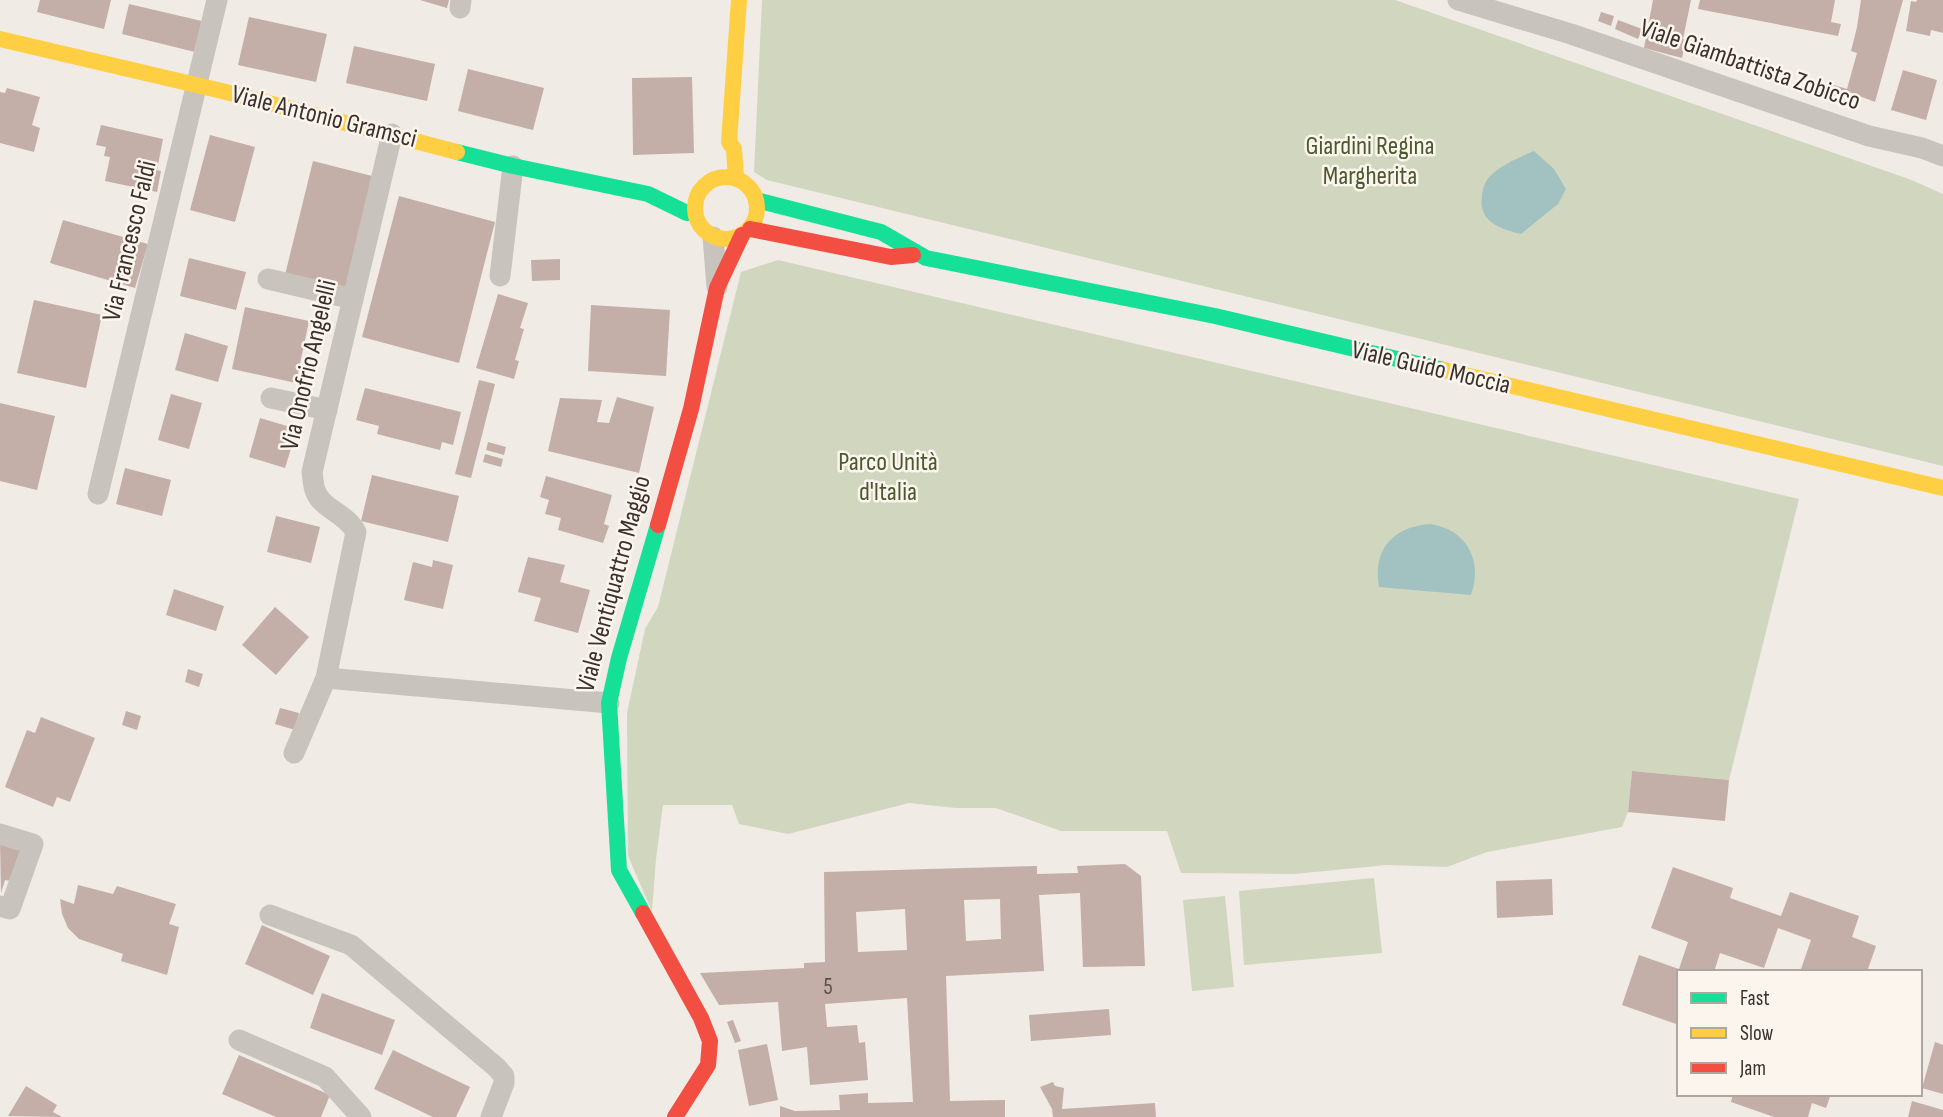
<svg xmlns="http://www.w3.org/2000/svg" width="1943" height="1117" viewBox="0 0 1943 1117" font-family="'Sofia Sans Condensed',sans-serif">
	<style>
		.green { fill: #d1d6bf }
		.water { fill: #a1c2c1 }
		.building { fill: #c3afa7; fill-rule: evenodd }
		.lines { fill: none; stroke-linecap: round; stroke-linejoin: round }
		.street { stroke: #c9c3be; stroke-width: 21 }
		.fast { stroke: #16e098; stroke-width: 16 }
		.slow { stroke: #ffcf43; stroke-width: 16 }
		.jam { stroke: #f24e42; stroke-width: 16 }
		.labels { text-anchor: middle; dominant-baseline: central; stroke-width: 5; stroke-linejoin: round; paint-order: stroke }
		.number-label { font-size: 23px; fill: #5d504a }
		.street-label { font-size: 26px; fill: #3b302b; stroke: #fbf5ee }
		.park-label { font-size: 26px; fill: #4a5a2e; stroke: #fbf5ee }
	</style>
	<rect width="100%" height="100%" fill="#f0ebe5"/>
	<g class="green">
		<polygon points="762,0 1395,0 1909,179 1943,194 1943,466 767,180 754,172"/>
		<polygon points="778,260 1799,499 1729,780 1632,771 1628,812 1622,827 1487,852 1447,867 1387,865 1294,874 1181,873 1167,831 1061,831 996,808 956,808 909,803 788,834 739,824 732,805 663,805 656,859 652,911 628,856 627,713 645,629 658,607 741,272"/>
		<polygon points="1374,878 1382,953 1244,965 1239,891"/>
		<polygon points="1225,896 1234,987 1192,991 1183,900"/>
	</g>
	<g class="water">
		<path d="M1534,151L1554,169L1566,189L1558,204L1521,234C1500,229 1478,221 1482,197C1482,190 1485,181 1490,176C1501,165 1520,157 1534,151Z"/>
		<path d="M1431,524C1467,530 1483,561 1471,595L1379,587C1372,549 1394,526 1431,524Z"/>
	</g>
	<g class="building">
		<polygon points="40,0 111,0 104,29 37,12"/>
		<polygon points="420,0 449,0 447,8"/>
		<polygon points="1653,0 1691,0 1683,39 1686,40 1682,58 1644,48"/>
		<polygon points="1700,0 1835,0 1831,22 1841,24 1838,36 1698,9"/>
		<polygon points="1861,0 1903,0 1875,102 1849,92 1845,101 1831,96 1827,99 1822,98 1820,93 1823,87 1826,86 1832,90 1834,85 1847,89 1857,53 1851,51 1857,27"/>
		<polygon points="1917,0 1943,0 1943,33 1931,30 1930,36 1906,31 1911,1 1916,2"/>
		<polygon points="129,4 206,22 199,53 122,34"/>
		<polygon points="1601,12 1614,16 1611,26 1598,21"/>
		<polygon points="249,17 327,34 316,82 238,65"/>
		<polygon points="1618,20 1642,29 1638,39 1615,29"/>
		<polygon points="354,46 435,64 427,101 346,83"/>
		<polygon points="468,69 544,88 533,130 458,111"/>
		<polygon points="1903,70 1937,80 1926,120 1891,110"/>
		<polygon points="692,77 694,153 633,155 632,78"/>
		<polygon points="7,88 40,97 32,125 40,128 34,152 0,143 0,92 5,93"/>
		<polygon points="101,125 163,139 157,170 161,171 157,192 105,181 110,157 104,156 106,147 96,145"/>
		<polygon points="210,135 255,147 235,222 190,210"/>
		<polygon points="313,161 376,177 348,291 285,275"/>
		<polygon points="399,196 495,222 459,363 362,337"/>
		<polygon points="63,220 148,244 135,288 50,263"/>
		<polygon points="189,258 246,272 236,310 180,296"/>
		<polygon points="560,259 560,280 532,281 531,260"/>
		<polygon points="498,294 528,303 520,328 524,329 515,360 519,361 514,379 476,368"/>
		<polygon points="34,300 102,315 86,388 17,373"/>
		<polygon points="591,305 670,310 666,376 588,371"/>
		<polygon points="245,307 309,321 296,383 232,369"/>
		<polygon points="185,333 228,346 218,382 175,370"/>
		<polygon points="479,380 495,384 471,478 455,474"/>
		<polygon points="365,388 461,412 453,445 442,442 440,450 377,434 379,426 356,420"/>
		<polygon points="171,394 202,403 189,449 158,440"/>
		<polygon points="617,397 654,407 639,473 548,451 560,398 602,400 597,422 609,423"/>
		<polygon points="0,403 55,416 37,490 0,481"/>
		<polygon points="260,418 297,429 285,468 249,457"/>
		<polygon points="488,442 506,447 504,455 486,450"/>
		<polygon points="485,454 503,459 501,467 483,462"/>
		<polygon points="125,468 171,480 162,516 116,504"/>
		<polygon points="372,475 459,496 448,542 361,521"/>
		<polygon points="546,476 612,495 604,524 609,526 603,543 558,530 561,518 545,514 549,500 540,497"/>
		<polygon points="276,516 320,527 311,563 267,552"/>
		<polygon points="528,557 565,565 560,582 590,590 578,633 534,621 541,598 518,592"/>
		<polygon points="433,560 453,565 443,609 404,600 413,562 432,567"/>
		<polygon points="174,589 224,606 216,631 166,615"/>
		<polygon points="275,607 309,637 276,675 242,645"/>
		<polygon points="188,669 203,674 199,687 185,682"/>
		<polygon points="280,708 299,713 295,730 275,724"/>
		<polygon points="126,711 141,716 137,730 122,725"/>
		<polygon points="41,717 95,738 70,802 57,797 53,807 5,787 27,730 35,733"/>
		<polygon points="1632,771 1729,780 1725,821 1628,812"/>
		<polygon points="0,840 22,846 11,881 5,880 1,893"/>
		<path d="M1125,864L1141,876L1145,966L1083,967L1080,893L1039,895L1044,971L946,976L950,1101L1005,1100V1117H780V1106L795,1111L840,1110L839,1095L868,1093V1103L913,1102L907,998L825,1004L827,1027L857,1025L859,1043L865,1042L868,1080L810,1085L807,1047L782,1051L778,1002L719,1005L700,973L804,968V963L825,962L824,872L1037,866V874L1078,873L1077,866ZM1000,899L1001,939L966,941L964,900ZM905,909L907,950L858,952L856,912Z"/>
		<polygon points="1673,867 1733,888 1730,898 1781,916 1790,892 1859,916 1852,937 1876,946 1867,972 1800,972 1811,940 1778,928 1764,968 1720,953 1714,972 1679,972 1679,1025 1622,1005 1639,955 1679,969 1688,942 1651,928"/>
		<polygon points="1552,879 1553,915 1497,918 1496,881"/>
		<polygon points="78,885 113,894 117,886 176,904 169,924 179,927 167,975 121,961 123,954 79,939 68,928 62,914 60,899 74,904"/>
		<polygon points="262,925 330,956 313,995 245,964"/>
		<polygon points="322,993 395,1020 382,1055 310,1028"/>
		<polygon points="1109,1009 1111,1035 1031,1041 1029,1015"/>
		<polygon points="733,1020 741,1041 735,1043 727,1022"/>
		<polygon points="1935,1042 1943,1045 1943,1094 1922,1088"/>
		<polygon points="767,1044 778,1100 749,1106 738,1050"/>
		<polygon points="393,1050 470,1087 456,1117 433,1117 374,1089"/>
		<polygon points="239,1055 330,1095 321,1117 276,1117 222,1094"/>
		<polygon points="1053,1082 1055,1086 1064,1088 1062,1109 1155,1103 1156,1117 1053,1117 1052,1109 1040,1087"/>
		<polygon points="26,1086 57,1105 53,1112 62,1117 8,1116"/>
		<polygon points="1733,1094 1831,1094 1826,1108 1812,1103 1808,1117 1774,1117 1731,1102"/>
		<polygon points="1912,1101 1943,1110 1943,1117 1908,1117"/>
	</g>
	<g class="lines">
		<g class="street">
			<polyline points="1458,0 1571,34 1869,136 1922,148 1943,156"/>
			<polyline points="460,8 461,0"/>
			<polyline points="713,237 717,287"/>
			<polyline points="500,276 513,166"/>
			<polyline points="268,279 353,299"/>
			<polyline points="271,398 327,410"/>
			<polyline points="98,494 217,0"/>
			<polyline points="326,678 609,703"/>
			<path d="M294,753L326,678L356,532C345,512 321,509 315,490C313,485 313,478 312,472L392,134"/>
			<polyline points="0,834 33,844 10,909 0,906"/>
			<polyline points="270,915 351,945 496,1067 504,1076 504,1083 491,1117"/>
			<polyline points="239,1040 325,1077 361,1117"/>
		</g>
		<g class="fast">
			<polyline points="457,152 513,166 648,194 687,213 695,213"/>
			<polyline points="756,200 881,232 926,258 1215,316 1444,370"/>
			<polyline points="643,913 619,870 609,703 619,658 658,525"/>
		</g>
		<g class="slow">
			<polyline points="0,39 222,91 457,152"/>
			<circle cx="726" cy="208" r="31"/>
			<polyline points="736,178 734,149 729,142 739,0"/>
			<polyline points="1444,370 1943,488"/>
		</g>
		<g class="jam">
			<polyline points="750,229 891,257 913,255"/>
			<polyline points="658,525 691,409 717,288 742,235"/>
			<polyline points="643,913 701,1018 710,1041 708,1065 675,1117"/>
		</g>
	</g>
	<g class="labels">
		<g class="number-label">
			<text x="828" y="987">5</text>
		</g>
		<g class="street-label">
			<text transform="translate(1750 65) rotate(19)">Viale Giambattista Zobicco</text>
			<text transform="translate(324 117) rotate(14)">Viale Antonio Gramsci</text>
			<text transform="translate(130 241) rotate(-77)">Via Francesco Faldi</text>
			<text transform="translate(309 365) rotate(-77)">Via Onofrio Angelelli</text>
			<text transform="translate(1431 368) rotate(13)">Viale Guido Moccia</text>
			<text transform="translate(614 584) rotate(-75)">Viale Ventiquattro Maggio</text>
		</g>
		<g class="park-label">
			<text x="1370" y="146">Giardini Regina<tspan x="1370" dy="30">Margherita</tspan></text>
			<text x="888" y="462">Parco Unità<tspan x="888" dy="30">d'Italia</tspan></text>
		</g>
	</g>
	<rect x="1677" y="970" width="245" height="126" fill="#fbf5ee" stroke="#aea6a0" stroke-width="2"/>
	<rect x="1691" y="993" width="35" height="10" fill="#16e098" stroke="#aea6a0" stroke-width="2"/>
	<text x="1740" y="1005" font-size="21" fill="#3b302b">Fast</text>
	<rect x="1691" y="1028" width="35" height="10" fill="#ffcf43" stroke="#aea6a0" stroke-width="2"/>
	<text x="1740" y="1040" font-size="21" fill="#3b302b">Slow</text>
	<rect x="1691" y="1063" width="35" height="10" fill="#f24e42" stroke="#aea6a0" stroke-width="2"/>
	<text x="1740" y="1075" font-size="21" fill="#3b302b">Jam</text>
</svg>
